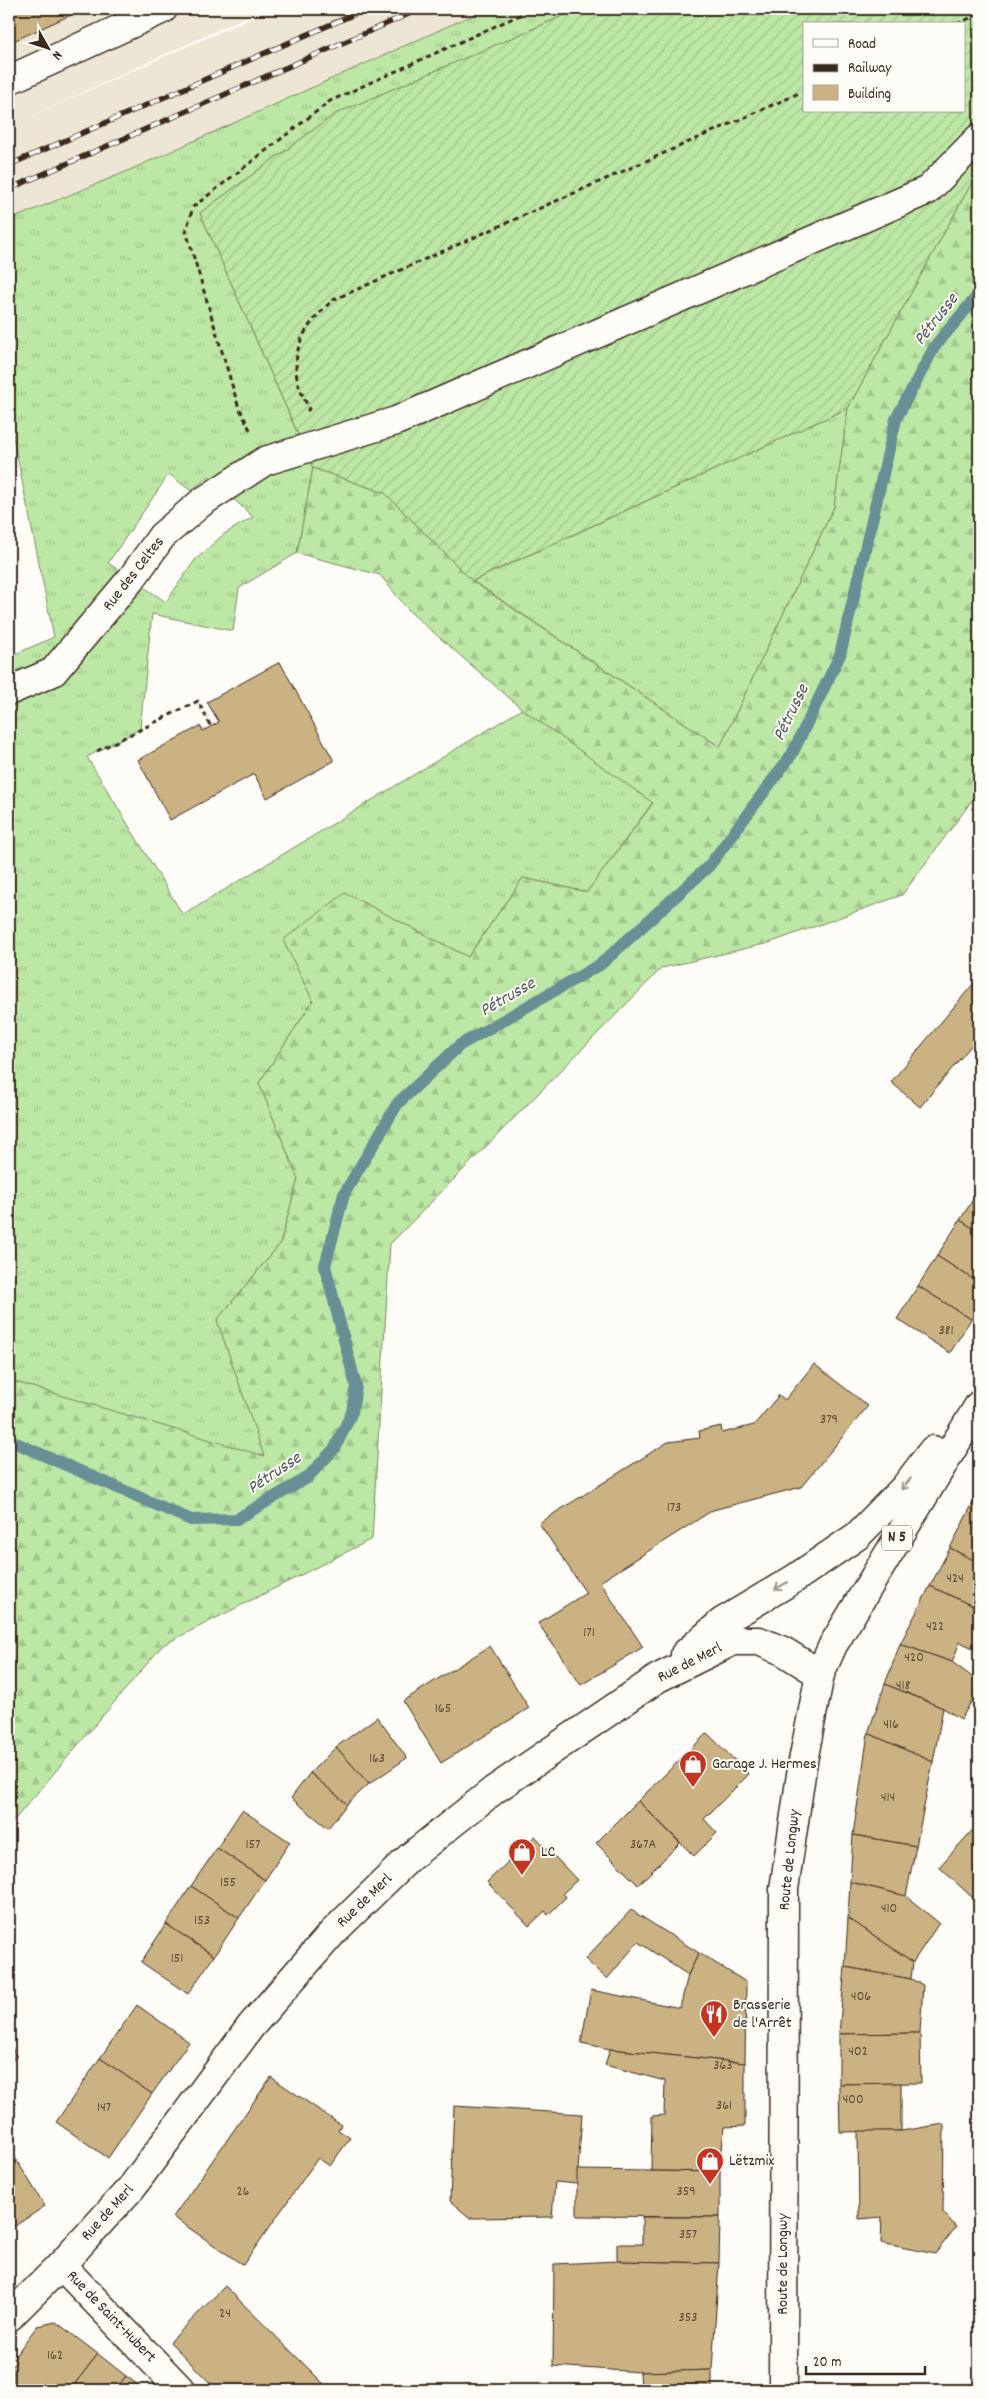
<svg xmlns="http://www.w3.org/2000/svg" width="988" height="2399" viewBox="0 0 988 2399" font-family="Dekko,sans-serif">
	<style>
		.built { fill: #eee6d4 }
		.grass { fill: url(#grass-tufts); stroke: #7c8861; fill-rule: evenodd }
		.forest { fill: url(#forest-firs); stroke: #7c8861 }
		.garden { fill: url(#garden-furrows); stroke: #7c8861; fill-rule: evenodd }
		.lines { fill: none; stroke-linecap: round; stroke-linejoin: round }
		.stream { stroke: #678f95; stroke-width: 12 }
		.building { fill: #cbb282; stroke: #3b2a1e }
		.minor-casing { stroke: #3b2a1e; stroke-width: 31 }
		.major-casing { stroke: #3b2a1e; stroke-width: 31 }
		.path { stroke: #3b2a1e; stroke-width: 3; stroke-dasharray: 5 4; stroke-linecap: butt }
		.minor { stroke: #fdfcf7; stroke-width: 28 }
		.major { stroke: #fdfcf7; stroke-width: 28 }
		.rail-casing { stroke: #3b2a1e; stroke-width: 5.5 }
		.rail { stroke: #fdfcf7; stroke-width: 4; stroke-dasharray: 11; stroke-linecap: butt }
		.oneway { stroke: #9c938a }
		.labels { text-anchor: middle; dominant-baseline: central; stroke-width: 4; stroke-linejoin: round; paint-order: stroke }
		.number-label { font-size: 14px; fill: #5f4c37 }
		.shield { fill: #fdfcf7; stroke: #75695f; stroke-width: 1 }
		.shield-label { font-size: 15px; font-weight: bold; fill: #3b2a1e }
		.street-label { font-size: 16px; fill: #3b2a1e; stroke: #fdfcf7 }
		.poi-label { font-size: 16px; fill: #3b2a1e; stroke: #fdfcf7; text-anchor: start }
		.water-label { font-size: 18px; font-style: italic; fill: #515c59; stroke: #fdfcf7 }
	</style>
	<defs>
		<pattern id="grass-tufts" width="24" height="20" patternUnits="userSpaceOnUse" patternTransform="scale(1.25)"><rect width="24" height="20" fill="#bce7a4"/><path d="M3 7l-1-3M5 7V3M7 7l1-3M15 17l-1-3M17 17v-4M19 17l1-3" fill="none" stroke="#a2c68d"/></pattern>
		<pattern id="forest-firs" width="22" height="20" patternUnits="userSpaceOnUse" patternTransform="scale(1.25)"><rect width="22" height="20" fill="#bce7a4"/><path d="M5 1l3.5 6h-7zM16 11l3.5 6h-7z" fill="#a2c68d"/></pattern>
		<pattern id="garden-furrows" width="10" height="10" patternUnits="userSpaceOnUse" patternTransform="scale(1.25)"><rect width="10" height="10" fill="#bce7a4"/><path d="M-1 1l2-2M0 10L10 0M9 11l2-2" fill="none" stroke="#a2c68d"/></pattern>
	</defs>
	<rect width="100%" height="100%" fill="#fdfcf7"/>
	<filter id="ink" filterUnits="userSpaceOnUse"><feTurbulence type="fractalNoise" baseFrequency=".02" numOctaves="2"/><feDisplacementMap in="SourceGraphic" scale="10" xChannelSelector="R" yChannelSelector="G"/><feConvolveMatrix kernelMatrix="1 2 1 2 8 2 1 2 1" color-interpolation-filters="sRGB"/></filter>
	<g filter="url(#ink)">
		<polygon class="built" points="9,9 263,9 23,120 271,9 486,9 123,173 9,220"/>
		<g class="grass">
			<path d="M486,9H579L335,114L200,213L313,468L297,553L239,588L233,631L152,614L140,729L87,757L183,915L522,709L653,802L587,892L523,878L468,957L345,893L313,1001L259,1083L298,1179L280,1244L217,1320L265,1457L9,1380V657L54,637L9,417V220L123,173ZM169,474L191,491L209,476L253,517L224,534L195,560L166,602L108,563Z"/>
			<polygon points="848,408 834,507 720,747 473,581"/>
		</g>
		<polygon class="forest" points="979,174 979,791 902,895 769,943 662,968 390,1244 372,1539 163,1645 9,1826 9,1380 264,1456 217,1320 280,1244 298,1179 259,1083 313,1001 283,940 345,893 468,957 523,878 587,892 653,803 522,709 410,612 380,575 297,553 313,468 385,493 472,581 720,747 834,507 848,408 972,182"/>
		<path class="garden" d="M579,9H979V174L972,182L848,408L472,581L385,493L313,468L200,213L335,114ZM804,24H964V111H804Z"/>
		<g class="lines">
			<polyline class="stream" points="9,1440 191,1520 237,1519 307,1478 335,1448 352,1412 356,1386 325,1266 344,1194 398,1103 460,1045 601,964 709,866 792,754 840,655 896,419 935,346 979,294"/>
		</g>
		<g class="building">
			<polygon points="9,9 84,9 9,43"/>
			<polygon points="280,662 334,761 267,798 254,774 170,820 138,760 200,726 203,731 219,722 207,702"/>
			<polygon points="979,977 979,1036 920,1107 891,1082"/>
			<polygon points="979,1190 979,1232 960,1220"/>
			<polygon points="960,1220 979,1232 979,1283 937,1256"/>
			<polygon points="937,1256 979,1283 979,1306 971,1319 918,1286"/>
			<polygon points="918,1286 971,1319 950,1353 897,1319"/>
			<polygon points="814,1364 868,1406 801,1487 713,1510 600,1582 643,1647 581,1685 538,1623 586,1593 539,1523 668,1442 700,1438 699,1431 721,1426 722,1433 754,1425 779,1395 785,1400"/>
			<polygon points="979,1491 979,1563 950,1548"/>
			<polygon points="950,1548 979,1563 979,1609 930,1586"/>
			<polygon points="930,1586 979,1609 979,1631 973,1648 960,1642 952,1662 900,1644"/>
			<polygon points="900,1644 952,1662 979,1682 979,1689 961,1719 943,1708 885,1684"/>
			<polygon points="490,1646 529,1708 441,1763 403,1701"/>
			<polygon points="885,1684 943,1708 933,1762 868,1733"/>
			<polygon points="377,1717 407,1758 369,1784 336,1747"/>
			<polygon points="707,1733 749,1774 704,1819 717,1833 694,1856 638,1801"/>
			<polygon points="868,1733 933,1762 916,1846 853,1835"/>
			<polygon points="336,1747 369,1784 347,1804 310,1773"/>
			<polygon points="310,1773 347,1804 328,1828 291,1798"/>
			<polygon points="638,1801 680,1843 638,1885 596,1843"/>
			<polygon points="242,1810 290,1842 265,1880 217,1848"/>
			<polygon points="979,1823 979,1892 973,1898 939,1867"/>
			<polygon points="853,1835 916,1846 906,1896 850,1882"/>
			<polygon points="535,1836 577,1880 563,1893 566,1897 548,1915 545,1911 529,1926 487,1882"/>
			<polygon points="217,1848 265,1880 239,1918 191,1886"/>
			<polygon points="850,1882 906,1896 939,1923 913,1962 848,1918"/>
			<polygon points="191,1886 239,1918 214,1956 166,1924"/>
			<polygon points="631,1910 699,1953 688,1975 638,1942 607,1979 585,1959"/>
			<polygon points="848,1918 913,1962 911,1979 845,1967"/>
			<polygon points="166,1924 214,1956 188,1994 141,1962"/>
			<polygon points="699,1953 746,1982 745,2063 610,2049 581,2043 591,1990 680,2008 688,1975"/>
			<polygon points="845,1967 911,1979 923,1985 920,2033 839,2034"/>
			<polygon points="137,2005 189,2042 152,2094 100,2058"/>
			<polygon points="920,2033 921,2083 839,2084 839,2034"/>
			<polygon points="9,2043 17,2057 9,2062"/>
			<polygon points="610,2049 745,2063 745,2126 724,2127 720,2172 651,2171 652,2116 664,2115 665,2081 605,2065"/>
			<polygon points="100,2058 152,2094 108,2158 56,2122"/>
			<polygon points="271,2077 341,2125 338,2130 350,2138 330,2166 318,2158 243,2265 173,2217"/>
			<polygon points="901,2083 901,2131 840,2132 839,2084"/>
			<polygon points="454,2106 582,2114 577,2184 555,2182 552,2217 470,2218 450,2201"/>
			<polygon points="944,2124 943,2212 956,2227 935,2254 881,2243 882,2217 859,2219 858,2131 901,2131"/>
			<polygon points="9,2148 45,2206 9,2230"/>
			<polygon points="577,2170 720,2172 720,2217 577,2216"/>
			<polygon points="642,2217 720,2217 719,2263 617,2261 617,2244 642,2244"/>
			<polygon points="617,2261 719,2263 712,2370 640,2372 553,2366 554,2264"/>
			<polygon points="225,2286 330,2390 217,2390 170,2342"/>
			<polygon points="56,2322 98,2354 70,2390 11,2390 15,2386 9,2380 9,2368 16,2362 13,2359 37,2326"/>
			<polygon points="98,2354 126,2376 115,2390 70,2390"/>
			<polygon points="712,2370 712,2390 641,2390 640,2372"/>
			<polygon points="126,2376 145,2390 115,2390"/>
		</g>
		<g class="lines">
			<g class="minor-casing">
				<g id="minor">
					<polyline points="9,80 163,9"/>
					<polyline points="9,691 53,672 132,578 162,536 202,502 265,461 396,421 928,190 979,138"/>
					<polyline points="61,2265 181,2390"/>
				</g>
			</g>
			<g class="major-casing">
				<g id="major">
					<polyline points="685,1654 722,1622 794,1579 857,1536 905,1487 933,1450"/>
					<polyline points="9,2317 61,2265 132,2187 251,2026 333,1932 410,1857 494,1790 658,1678 733,1641 759,1641 783,1651 820,1674"/>
					<polyline points="783,2390 784,1889 803,1761 820,1674 833,1645 979,1405"/>
				</g>
			</g>
			<g class="path">
				<polyline points="957,24 979,14"/>
				<path d="M307,411L309,409C305,400 299,389 297,379C292,343 308,323 333,300L804,91"/>
				<polyline points="250,430 238,405 186,231 193,207 330,101 533,9"/>
				<polyline points="97,751 198,701 211,727"/>
			</g>
			<use href="#minor" class="minor"/>
			<use href="#major" class="major"/>
			<g class="rail-casing">
				<g id="rail">
					<polyline points="9,165 366,9"/>
					<polyline points="9,189 420,9"/>
				</g>
			</g>
			<use href="#rail" class="rail"/>
		</g>
		<defs><path id="oneway-shaft" d="M-6 0H5M1.5-3L5.5 0L1.5 3" fill="none" stroke-width="1.6" stroke-linecap="round" stroke-linejoin="round" transform="scale(1.25)"/></defs>
		<g class="oneway">
			<use href="#oneway-shaft" transform="translate(906 1484) rotate(130)"/>
			<use href="#oneway-shaft" transform="translate(781 1586) rotate(149)"/>
		</g>
	</g>
	<defs>
		<g id="shop-pin" transform="scale(1.4375)"><path d="M0 17L-7.5 6A9.5 9.5 0 1 1 7.5 6Z" fill="#c8321e" stroke="#fdfcf7"/><path d="M-5-2.5h2.3a2.7 3.5 0 0 1 5.4 0H5L5.5 6h-11ZM-1.5-2.5h3a1.5 2.3 0 0 0-3 0Z" fill="#fff"/></g>
		<g id="restaurant-pin" transform="scale(1.4375)"><path d="M0 17L-7.5 6A9.5 9.5 0 1 1 7.5 6Z" fill="#c8321e" stroke="#fdfcf7"/><path d="M-5-6h1v4h1v-4h1v4h1v-4h1v5L-1.5 .5V6h-2V.5L-5-1ZM5-6V6H3V1.5H1.5Q1.5-4 5-6Z" fill="#fff"/></g>
	</defs>
	<g fill-rule="evenodd">
		<use href="#shop-pin" x="693" y="1764"/>
		<use href="#shop-pin" x="522" y="1852"/>
		<use href="#restaurant-pin" x="714" y="2014"/>
		<use href="#shop-pin" x="710" y="2161"/>
	</g>
	<g class="labels">
		<g class="number-label">
			<text x="946" y="1331">381</text>
			<text x="829" y="1420">379</text>
			<text x="674" y="1508">173</text>
			<text x="955" y="1579">424</text>
			<text x="935" y="1627">422</text>
			<text x="589" y="1633">171</text>
			<text x="914" y="1658">420</text>
			<text x="903" y="1686">418</text>
			<text x="443" y="1709">165</text>
			<text x="891" y="1725">416</text>
			<text x="377" y="1759">163</text>
			<text x="888" y="1798">414</text>
			<text x="253" y="1845">157</text>
			<text x="643" y="1845">367A</text>
			<text x="228" y="1883">155</text>
			<text x="889" y="1909">410</text>
			<text x="202" y="1921">153</text>
			<text x="177" y="1959">151</text>
			<text x="861" y="1997">406</text>
			<text x="858" y="2052">402</text>
			<text x="723" y="2066">363</text>
			<text x="853" y="2100">400</text>
			<text x="724" y="2106">361</text>
			<text x="104" y="2108">147</text>
			<text x="243" y="2192">26</text>
			<text x="686" y="2192">359</text>
			<text x="688" y="2235">357</text>
			<text x="225" y="2314">24</text>
			<text x="688" y="2318">353</text>
			<text x="55" y="2356">162</text>
		</g>
		<rect class="shield" x="882" y="1525.5" width="30" height="25" rx="4"/>
		<g class="shield-label">
			<text x="897" y="1538">N 5</text>
		</g>
		<g class="street-label">
			<text transform="translate(134 574) rotate(-52)">Rue des Celtes</text>
			<text transform="translate(690 1663) rotate(-27)">Rue de Merl</text>
			<text transform="translate(790 1860) rotate(-84)">Route de Longwy</text>
			<text transform="translate(365 1901) rotate(-44)">Rue de Merl</text>
			<text transform="translate(108 2213) rotate(-48)">Rue de Merl</text>
			<text transform="translate(783 2264) rotate(-90)">Route de Longwy</text>
			<text transform="translate(111 2317) rotate(46)">Rue de Saint-Hubert</text>
		</g>
		<g class="poi-label">
			<text x="712" y="1764">Garage J. Hermes</text>
			<text x="541" y="1852">LC</text>
			<text x="733" y="2005">Brasserie<tspan x="733" dy="18">de l'Arrêt</tspan></text>
			<text x="729" y="2161">Lëtzmix</text>
		</g>
		<g class="water-label">
			<text transform="translate(937 320) rotate(-52)">Pétrusse</text>
			<text transform="translate(792 713) rotate(-64)">Pétrusse</text>
			<text transform="translate(508 998) rotate(-30)">Pétrusse</text>
			<text transform="translate(275 1474) rotate(-34)">Pétrusse</text>
		</g>
	</g>
	<rect width="988" height="2399" fill="none" stroke="#fdfcf7" stroke-width="30"/>
	<rect x="15" y="15" width="958" height="2369" fill="none" stroke="#3b2a1e" stroke-width="2" filter="url(#ink)"/>
	<rect x="803" y="22" width="162" height="90" fill="#fdfcf7" stroke="#afa8a0"/>
	<rect x="813" y="39" width="25" height="8" fill="#fdfcf7" stroke="#afa8a0"/>
	<text x="848" y="48" font-size="15" fill="#3b2a1e">Road</text>
	<rect x="813" y="64" width="25" height="8" fill="#3b2a1e" stroke="#afa8a0"/>
	<text x="848" y="72" font-size="15" fill="#3b2a1e">Railway</text>
	<rect x="813" y="85" width="25" height="15" fill="#cbb282" stroke="#afa8a0"/>
	<text x="848" y="98" font-size="15" fill="#3b2a1e">Building</text>
	<g transform="translate(48 48) rotate(129)" stroke="#fdfcf7" stroke-width="4" paint-order="stroke">
	<path d="M0-4L9 19L0 12L-9 19Z" fill="#3b2a1e"/>
	<text y="-8" font-size="14" font-weight="bold" text-anchor="middle" fill="#3b2a1e">N</text>
	</g>
	<path d="M806 2366v8h119v-8" fill="none" stroke="#3b2a1e" stroke-width="2.5"/>
	<text x="813" y="2366" font-size="15" fill="#3b2a1e" stroke="#fdfcf7" stroke-width="4" paint-order="stroke">20 m</text>
</svg>
